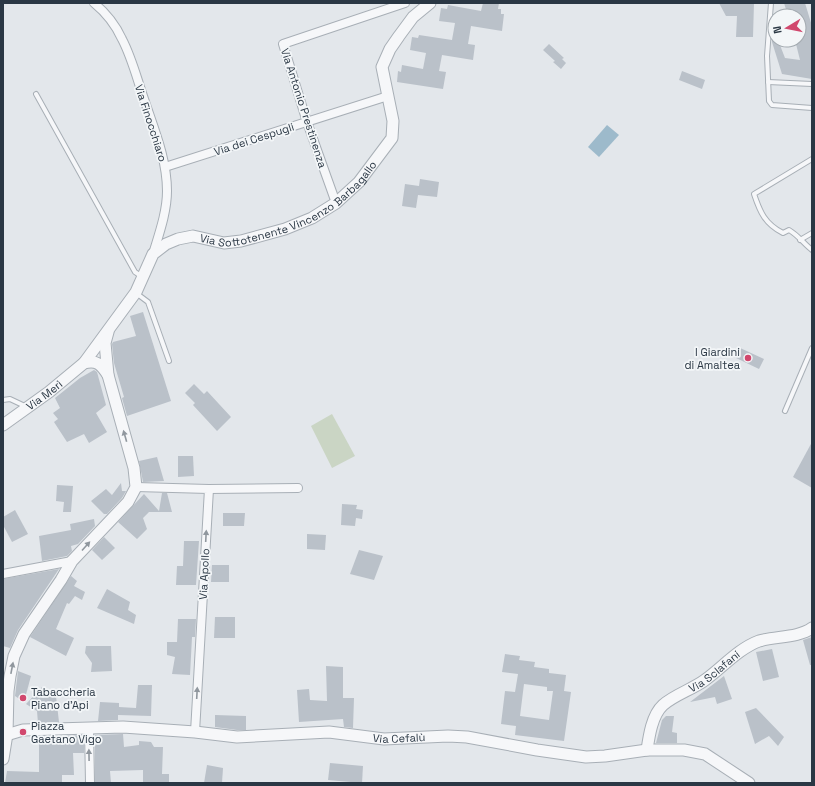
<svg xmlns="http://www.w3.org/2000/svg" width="815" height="786" viewBox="0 0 815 786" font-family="'Space Grotesk',sans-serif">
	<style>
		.green { fill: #cad5c4 }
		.water { fill: #9dbacb }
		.building { fill: #bac1c9; fill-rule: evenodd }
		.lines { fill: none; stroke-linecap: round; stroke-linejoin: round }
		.service-casing { stroke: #a8afb6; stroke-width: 6 }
		.minor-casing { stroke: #a8afb6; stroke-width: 10 }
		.tertiary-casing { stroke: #a8afb6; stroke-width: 13 }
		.service { stroke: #f6f7f9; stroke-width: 4 }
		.minor { stroke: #f6f7f9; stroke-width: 8 }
		.tertiary { stroke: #f6f7f9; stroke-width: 11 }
		.oneway { fill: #90979e }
		.poi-dot { fill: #d1476d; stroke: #f3f6f8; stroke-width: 1.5 }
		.labels { text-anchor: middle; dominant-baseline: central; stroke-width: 3.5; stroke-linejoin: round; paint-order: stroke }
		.street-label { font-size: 11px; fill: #2a3744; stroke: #f3f6f8 }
		.poi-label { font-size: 11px; fill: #2a3744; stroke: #f3f6f8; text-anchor: start }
	</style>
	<rect width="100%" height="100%" fill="#e3e7eb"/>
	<polygon class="green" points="332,414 355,456 332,468 311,426"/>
	<polygon class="water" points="607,125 619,135 599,157 588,147"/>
	<g class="building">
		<polygon points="483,3 499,3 498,9 501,9 501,14 504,14 502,31 471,26 468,44 475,45 473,60 442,55 439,71 446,72 443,89 397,82 398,71 401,72 402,65 423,69 426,53 410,50 412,37 418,38 419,35 452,40 455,23 439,21 441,8 447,9 448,5 481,11"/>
		<polygon points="719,3 754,3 753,37 736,37 737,16 726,16"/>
		<polygon points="784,3 805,3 812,26 812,79 782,74 772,42 772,39 775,37 775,40 778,40 785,58 800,60 795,40 799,40 799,16 788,16"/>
		<polygon points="549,44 564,58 562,59 566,63 561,69 553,62 555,61 543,50"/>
		<polygon points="682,71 705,80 702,89 679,80"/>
		<polygon points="420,179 439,182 437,197 418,195 416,208 402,206 405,184 419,186"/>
		<polygon points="143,312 171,401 127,416 122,398 124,397 114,363 112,344 113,342 136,336 130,316"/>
		<polygon points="738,347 764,359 759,369 734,357"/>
		<polygon points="94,370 97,372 106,405 96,413 107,432 89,443 84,434 67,442 54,422 58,419 53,413 60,408 55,398 80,378"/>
		<polygon points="194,384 204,394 207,391 231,417 217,431 193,405 195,403 185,393"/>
		<polygon points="812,442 812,488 793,477"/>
		<polygon points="178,456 193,456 194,476 178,477"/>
		<polygon points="157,457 164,481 143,482 139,461"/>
		<polygon points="121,483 122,491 126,491 122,498 107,514 104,514 91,501 106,489 112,495"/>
		<polygon points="57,485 73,486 71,512 63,512 64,502 56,501"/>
		<polygon points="162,493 167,493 172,512 149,512 143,518 147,529 137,539 118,522 144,494 159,511"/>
		<polygon points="342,504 357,505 356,509 363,510 362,519 356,518 355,526 341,525"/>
		<polygon points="15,510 28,534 12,542 3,525 3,517"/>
		<polygon points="223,513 245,513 244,526 223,526"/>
		<polygon points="94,519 95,526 78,544 71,546 72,551 67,556 42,561 39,536 71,530 70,524"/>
		<polygon points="307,534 326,535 325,550 307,549"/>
		<polygon points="104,537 115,548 102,560 92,550"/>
		<polygon points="184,541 199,541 196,585 176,585 177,566 183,566"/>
		<polygon points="359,550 383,556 374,580 350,574"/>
		<polygon points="212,565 229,565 229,582 211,582"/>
		<polygon points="59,569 18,630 10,648 3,646 3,579"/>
		<polygon points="71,576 77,581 74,586 85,592 82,600 75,596 69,604 67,603 56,629 74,638 66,656 30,637"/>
		<polygon points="107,589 130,602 128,610 136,615 134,624 97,608"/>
		<polygon points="215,617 235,617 235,638 214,638"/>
		<polygon points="178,619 196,619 195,637 192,637 190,675 172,674 175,657 167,655 167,642 177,642"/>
		<polygon points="812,637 812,665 810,665 803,640"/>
		<polygon points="86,646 111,646 112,671 91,672 92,663 85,653"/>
		<polygon points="772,649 779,677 763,681 756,652"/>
		<path d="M505,654L520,656L519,660L535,662L534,667L549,669V673L566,675L564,691L571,692L564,741L515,735L516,726L501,724L505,691L515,692L518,674L502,672ZM524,684L547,687V691H553L549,720L520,716Z"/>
		<polygon points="326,666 343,667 343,698 354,698 353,728 344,727 343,719 299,722 297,690 309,689 310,700 327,701"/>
		<polygon points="18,671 31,676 24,702 15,696"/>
		<polygon points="724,676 732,699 717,704 715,697 690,702"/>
		<polygon points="138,685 152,685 151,716 118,715 118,720 98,721 100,702 119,703 119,707 136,708"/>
		<polygon points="42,687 47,692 48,696 56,696 59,722 38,723 37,711 26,704"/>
		<polygon points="756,708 784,737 778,746 769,736 755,744 745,712"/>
		<polygon points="215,715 246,716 246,730 237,730 215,727"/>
		<polygon points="666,716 674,716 672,732 677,733 677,743 656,743 662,720"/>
		<polygon points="123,734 124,747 139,745 139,741 151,742 154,747 163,747 162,774 169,774 169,783 143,783 143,770 110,771 111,783 95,783 95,735"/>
		<polygon points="84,735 84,753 73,753 74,775 62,775 62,782 56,783 5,783 7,771 39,772 39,737"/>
		<polygon points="330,763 363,766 362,783 328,780"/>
		<polygon points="207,765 223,768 222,783 204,783"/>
	</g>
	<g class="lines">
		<g class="service-casing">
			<g id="service">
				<polyline points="771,3 767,56 769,101 772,105 812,108"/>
				<polyline points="768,82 812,84"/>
				<polyline points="36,94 135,272 141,276"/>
				<path d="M812,159L754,194C760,212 765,224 783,233L789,230C798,235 804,244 812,250"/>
				<polyline points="800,240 812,233"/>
				<polyline points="136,293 148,302 169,361"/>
				<polyline points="3,400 10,399 27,407"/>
				<polyline points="785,411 812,348"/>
			</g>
		</g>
		<g class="minor-casing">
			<g id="minor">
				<path d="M94,3C105,12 116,26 122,39C132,58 137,79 144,99C154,129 167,159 167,191C167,212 159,234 153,254"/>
				<polyline points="165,167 388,96"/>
				<polyline points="336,203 307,122 283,44 405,3"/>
				<polyline points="136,487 209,489 195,732"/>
				<polyline points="209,489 298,488"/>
				<polyline points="3,574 72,561"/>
				<polyline points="89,728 90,783"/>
			</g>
		</g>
		<g class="tertiary-casing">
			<g id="tertiary">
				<path d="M84,363C97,360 101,364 108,375"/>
				<path id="s1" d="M3,425L49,392L84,363L136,292L153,254L166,244L178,239L193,236L224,243L241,241L285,229L312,218L336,203L359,182L392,138L393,121L382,67L390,49L399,36L413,17L430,3"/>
				<path id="s2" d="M3,736L23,730L123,727L195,732L237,737L329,732L384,739L448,736L467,737L537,750L586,757L605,756L647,750H684L705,754L749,783"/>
				<path id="s3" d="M647,750C649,736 652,715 663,705C674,695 693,689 705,680C723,667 738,649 759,641C776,636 798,638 812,628"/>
				<polyline points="3,759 7,734 8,691 10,676 14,656 24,634 61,580 72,561 128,502 136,487 134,468 108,375 105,343 108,332"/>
			</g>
		</g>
		<use href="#service" class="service"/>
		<use href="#minor" class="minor"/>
		<use href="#tertiary" class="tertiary"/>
	</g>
	<defs><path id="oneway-solid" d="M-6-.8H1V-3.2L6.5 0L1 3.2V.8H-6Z"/></defs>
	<g class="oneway">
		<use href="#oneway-solid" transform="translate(125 436) rotate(-106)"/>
		<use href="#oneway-solid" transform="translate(206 536) rotate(-87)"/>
		<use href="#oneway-solid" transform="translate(86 546) rotate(-48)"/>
		<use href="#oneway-solid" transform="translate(12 668) rotate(-79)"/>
		<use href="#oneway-solid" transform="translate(197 693) rotate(-87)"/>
		<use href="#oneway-solid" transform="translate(89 755) rotate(-91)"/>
	</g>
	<g class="poi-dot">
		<circle cx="748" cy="358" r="4"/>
		<circle cx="23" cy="698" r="4"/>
		<circle cx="23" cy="732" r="4"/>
	</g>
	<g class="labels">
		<g class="street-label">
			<text transform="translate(304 108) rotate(72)">Via Antonio Prestinenza</text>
			<text transform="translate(151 123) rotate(72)">Via Finocchiaro</text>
			<text transform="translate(254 139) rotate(-18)">Via dei Cespugli</text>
			<text stroke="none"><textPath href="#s1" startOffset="384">Via Sottotenente Vincenzo Barbagallo</textPath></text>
			<text stroke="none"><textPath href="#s1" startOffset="51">Via Merì</textPath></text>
			<text transform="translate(204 574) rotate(-87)">Via Apollo</text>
			<text stroke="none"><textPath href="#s3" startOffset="110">Via Sclafani</textPath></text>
			<text stroke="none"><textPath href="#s2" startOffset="398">Via Cefalù</textPath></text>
		</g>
		<g class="poi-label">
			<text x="740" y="352" text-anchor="end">I Giardini<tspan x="740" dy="13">di Amaltea</tspan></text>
			<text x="31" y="692">Tabaccheria<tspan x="31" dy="13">Piano d'Api</tspan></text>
			<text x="31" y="726">Piazza<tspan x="31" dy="13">Gaetano Vigo</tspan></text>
		</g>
	</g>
	<rect width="815" height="786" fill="none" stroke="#2a3744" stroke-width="8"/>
	<g transform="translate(787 28) rotate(260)"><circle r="19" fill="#f3f6f8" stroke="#a3aab0"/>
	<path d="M0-3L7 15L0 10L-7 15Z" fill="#d1476d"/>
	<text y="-6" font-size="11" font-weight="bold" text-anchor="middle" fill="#2a3744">N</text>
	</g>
</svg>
